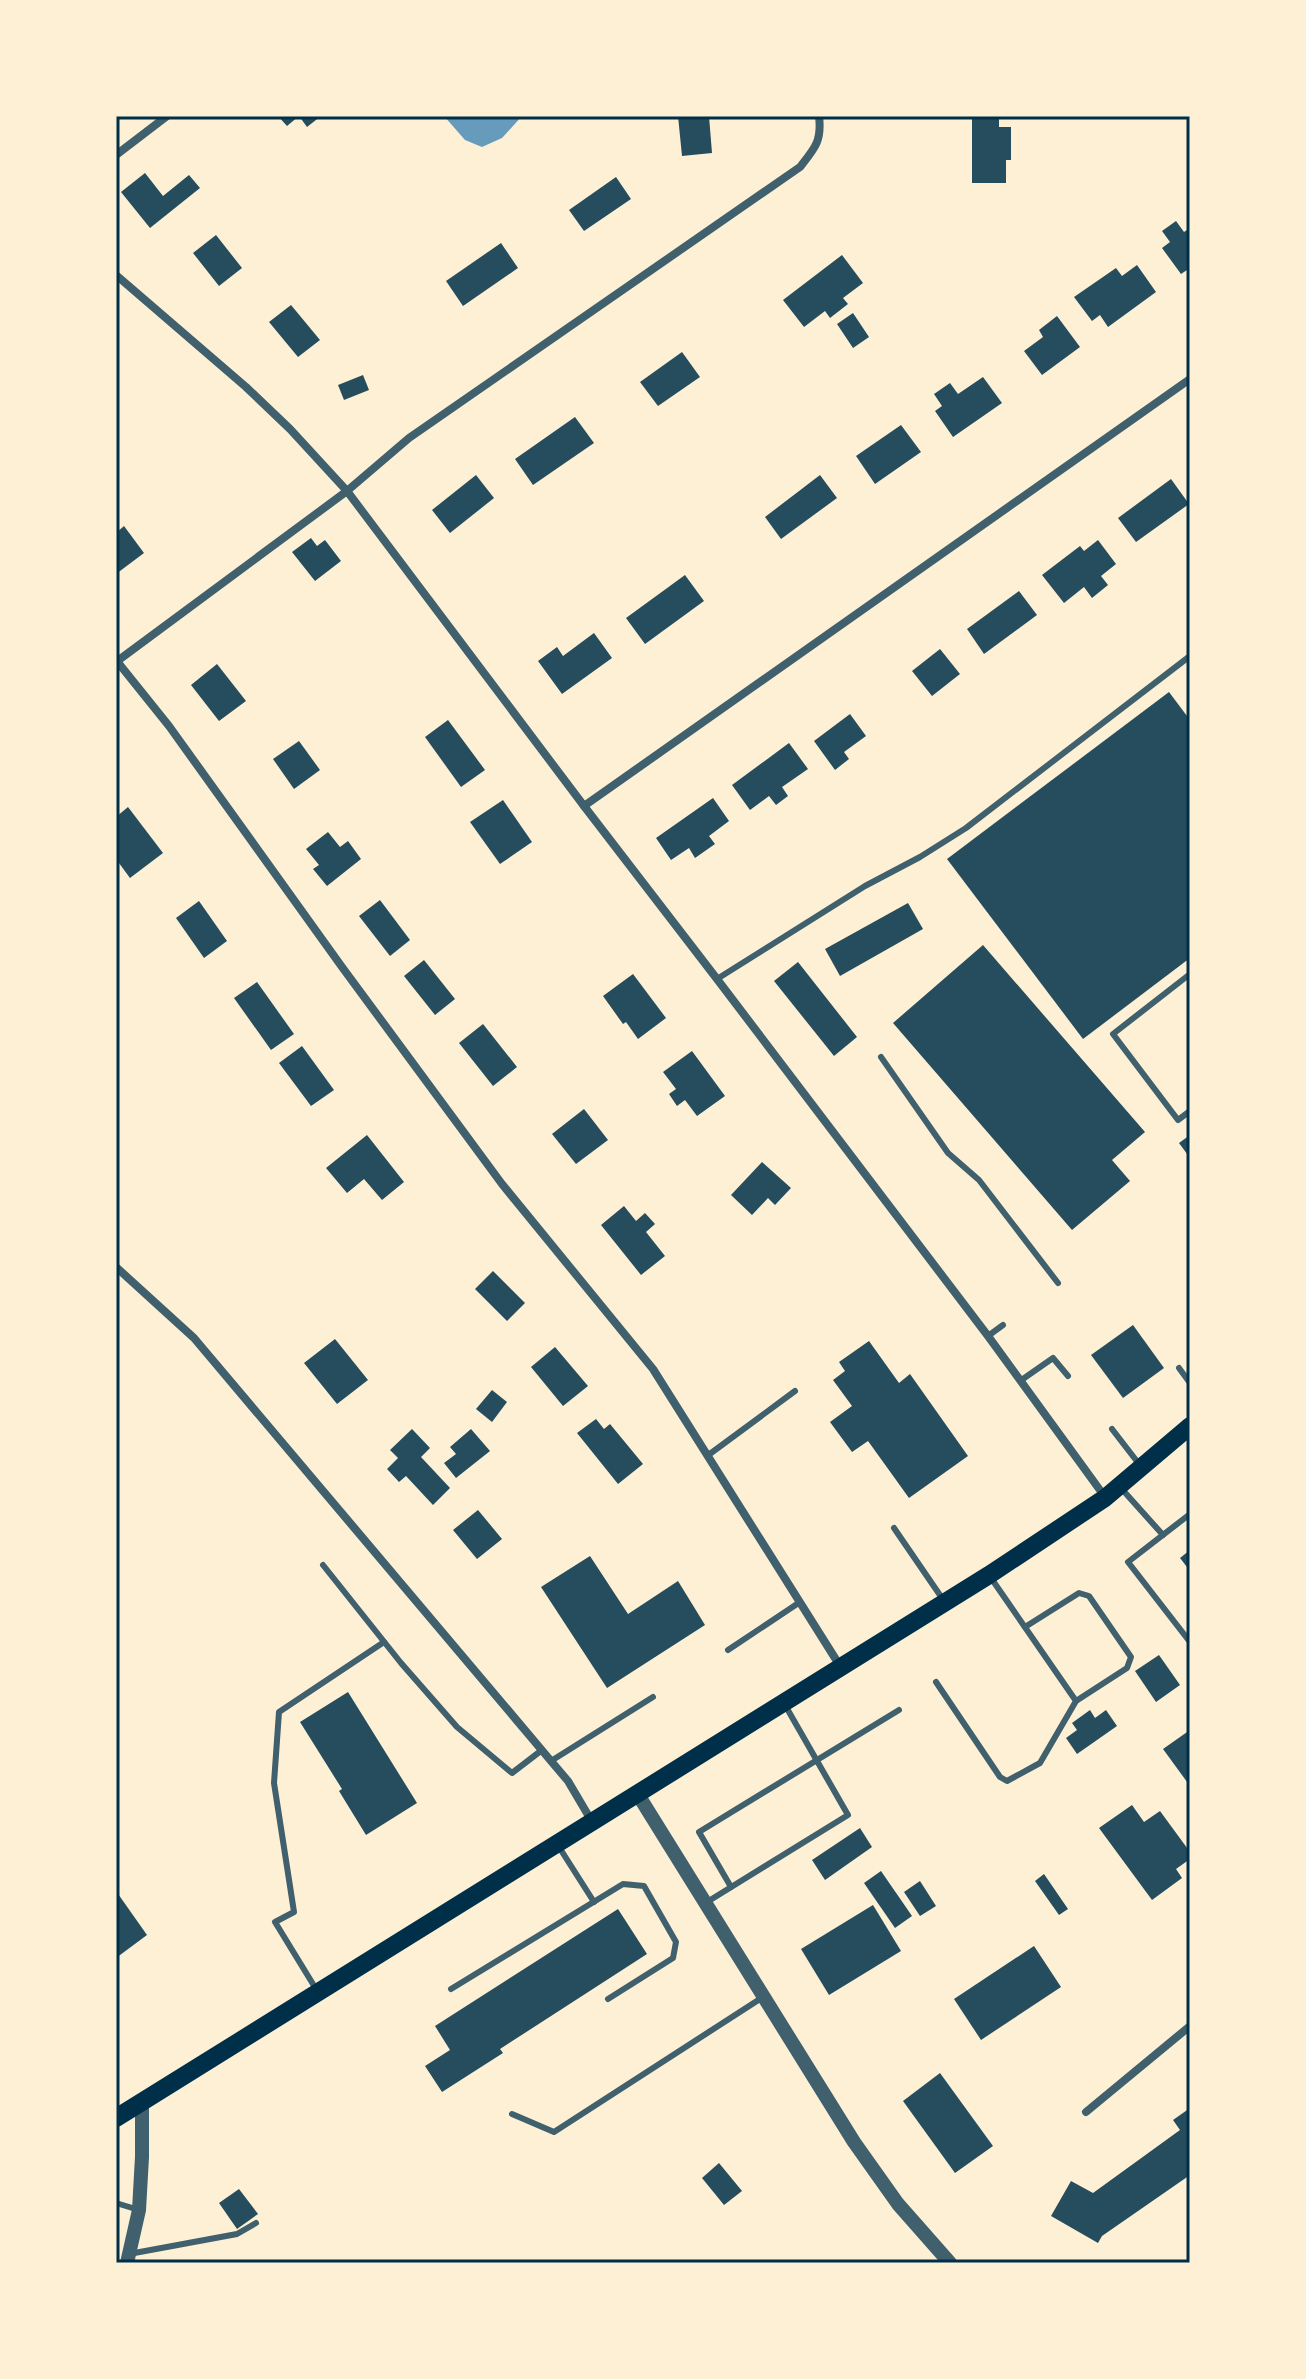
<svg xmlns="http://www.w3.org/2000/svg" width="1306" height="2379" viewBox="0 0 1306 2379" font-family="Mulish,sans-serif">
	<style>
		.water { fill: #669bbc }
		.building { fill: #264d5e }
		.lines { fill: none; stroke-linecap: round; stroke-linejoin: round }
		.service { stroke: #3f606c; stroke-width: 6 }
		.minor { stroke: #3f606c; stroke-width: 8 }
		.tertiary { stroke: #3f606c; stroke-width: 14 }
		.primary { stroke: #003049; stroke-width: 18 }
		.neatline { fill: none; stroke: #003049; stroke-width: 3 }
	</style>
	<rect width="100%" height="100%" fill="#fdf0d5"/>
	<polygon class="water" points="444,116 522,116 502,138 482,147 465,140"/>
	<g class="building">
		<polygon points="278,116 321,116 307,127 299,116 287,126"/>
		<polygon points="678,116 709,116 712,153 682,156"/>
		<polygon points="972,116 999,116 999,127 1011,127 1011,160 1006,160 1006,183 972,183"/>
		<polygon points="145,173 163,196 189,175 200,188 150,228 121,192"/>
		<polygon points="616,177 631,199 584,231 569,210"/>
		<polygon points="1176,221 1184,232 1190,228 1190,268 1181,274 1162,248 1170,242 1162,231"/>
		<polygon points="216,235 242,268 219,286 193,253"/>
		<polygon points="501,243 518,268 463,306 446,281"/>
		<polygon points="842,255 863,283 843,298 848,304 830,318 825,311 804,327 783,300"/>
		<polygon points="1137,265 1156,292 1108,327 1100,315 1092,321 1074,297 1116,268 1122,276"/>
		<polygon points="291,305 320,340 298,357 269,322"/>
		<polygon points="853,313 869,337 853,348 837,324"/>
		<polygon points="1057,316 1080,347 1042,375 1024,351 1043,337 1039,330"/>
		<polygon points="682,352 700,377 658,406 640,382"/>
		<polygon points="363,375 369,390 344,400 338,385"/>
		<polygon points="983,377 1002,403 953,437 935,411 942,406 934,394 950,383 958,394"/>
		<polygon points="575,417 594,443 533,485 515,459"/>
		<polygon points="901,425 921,452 875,484 856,456"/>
		<polygon points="476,475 494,498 450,533 432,510"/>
		<polygon points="820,475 837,498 781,539 765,517"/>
		<polygon points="1171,479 1189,504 1136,542 1118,518"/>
		<polygon points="124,526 144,553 116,574 116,533"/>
		<polygon points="311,538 317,546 325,540 341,561 315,581 292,552"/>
		<polygon points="1098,540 1116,564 1101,576 1108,585 1092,598 1084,587 1064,603 1042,575 1080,546 1084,551"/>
		<polygon points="685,575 704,601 645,644 626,618"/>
		<polygon points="1019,591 1037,615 984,654 967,629"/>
		<polygon points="594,633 612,658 562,694 538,661 557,647 563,656"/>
		<polygon points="940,649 960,674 932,696 912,671"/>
		<polygon points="217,664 246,701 219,721 191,685"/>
		<polygon points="1169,692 1190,720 1190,958 1083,1039 947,859"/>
		<polygon points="850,714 866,736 844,752 849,759 835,770 814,741"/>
		<polygon points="448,720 485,770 461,787 425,737"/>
		<polygon points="299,741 320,770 294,789 273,759"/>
		<polygon points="789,743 808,769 782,787 788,796 776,805 769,796 750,810 732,785"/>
		<polygon points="713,798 729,821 709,836 715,844 695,858 689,848 671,860 656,838"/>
		<polygon points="503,800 532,842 500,864 470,822"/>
		<polygon points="128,807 163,853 130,878 116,859 116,817"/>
		<polygon points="328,832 340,847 348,841 361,859 327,886 313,869 319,865 306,849"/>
		<polygon points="380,900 410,940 390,956 359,916"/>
		<polygon points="199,901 227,941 204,958 176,918"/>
		<polygon points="908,903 923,929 840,976 825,949"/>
		<polygon points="983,945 1145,1132 1112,1160 1130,1181 1072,1230 893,1023"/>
		<polygon points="424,960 455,999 435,1015 404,976"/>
		<polygon points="798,962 857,1037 834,1056 774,981"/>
		<polygon points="633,974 666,1018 638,1039 626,1022 623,1024 603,996"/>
		<polygon points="257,982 294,1034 271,1050 234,998"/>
		<polygon points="483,1024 517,1067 493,1086 459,1043"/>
		<polygon points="302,1046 334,1090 311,1106 279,1063"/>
		<polygon points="692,1051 725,1096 697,1116 685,1100 677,1106 669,1094 676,1089 663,1072"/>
		<polygon points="584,1109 608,1140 576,1164 552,1134"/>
		<polygon points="367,1135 404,1182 382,1200 364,1179 347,1193 326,1168"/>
		<polygon points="1190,1135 1190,1158 1179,1143"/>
		<polygon points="762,1162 791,1188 775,1205 768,1198 752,1215 731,1195"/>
		<polygon points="624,1206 636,1221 645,1213 655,1224 646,1232 665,1256 641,1275 601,1225"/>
		<polygon points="493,1271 525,1303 507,1321 475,1289"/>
		<polygon points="1133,1325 1164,1368 1123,1398 1091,1355"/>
		<polygon points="335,1339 368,1380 337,1404 304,1363"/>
		<polygon points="869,1341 899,1383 910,1374 968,1456 909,1498 868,1441 852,1452 830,1422 852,1406 833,1380 845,1371 839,1362"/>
		<polygon points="555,1347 588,1386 563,1406 531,1367"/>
		<polygon points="492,1390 507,1402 492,1422 476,1409"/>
		<polygon points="596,1419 604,1429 610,1424 643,1464 618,1484 577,1433"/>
		<polygon points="412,1429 430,1448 421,1457 450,1488 433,1505 406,1476 399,1482 387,1469 398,1458 390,1450"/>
		<polygon points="471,1429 490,1451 456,1478 444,1463 456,1454 450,1447"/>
		<polygon points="478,1510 502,1539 477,1559 453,1530"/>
		<polygon points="1190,1550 1190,1571 1180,1558"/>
		<polygon points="590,1556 628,1614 678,1581 705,1625 607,1688 541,1587"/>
		<polygon points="1159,1655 1180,1685 1156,1702 1135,1671"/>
		<polygon points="348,1692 417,1803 366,1835 339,1791 342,1789 300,1722"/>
		<polygon points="1090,1710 1095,1718 1106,1710 1117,1726 1077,1754 1066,1738 1077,1730 1072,1723"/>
		<polygon points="1190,1730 1190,1786 1163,1749"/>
		<polygon points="1132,1805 1144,1822 1160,1811 1190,1852 1190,1859 1176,1869 1182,1878 1152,1900 1099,1828"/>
		<polygon points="860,1828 872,1847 825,1880 812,1860"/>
		<polygon points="881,1871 912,1916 895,1928 864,1883"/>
		<polygon points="1044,1874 1068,1909 1059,1915 1035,1881"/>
		<polygon points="920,1881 936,1906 920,1916 904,1892"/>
		<polygon points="116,1891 147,1935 116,1958"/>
		<polygon points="873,1905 901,1951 829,1995 801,1949"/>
		<polygon points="618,1909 647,1954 500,2049 503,2053 442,2092 425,2066 450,2050 435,2026"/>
		<polygon points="1034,1946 1061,1987 981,2040 954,1999"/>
		<polygon points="940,2073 993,2146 955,2173 903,2101"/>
		<polygon points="1190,2108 1190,2175 1102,2236 1098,2243 1051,2216 1071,2181 1093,2193 1180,2130 1173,2120"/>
		<polygon points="719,2163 742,2191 724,2205 702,2178"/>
		<polygon points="239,2189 258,2214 237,2229 219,2203"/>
	</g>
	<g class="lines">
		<g class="service">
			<polyline points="1190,974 1113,1034 1178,1120 1190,1111"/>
			<polyline points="717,979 865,886 920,857 966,828 1190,656"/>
			<polyline points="881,1057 948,1153 979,1180 1058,1283"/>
			<polyline points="988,1336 1003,1325"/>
			<polyline points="1179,1368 1190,1383"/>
			<polyline points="1020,1381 1053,1358 1068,1376"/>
			<polyline points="1112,1429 1139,1464"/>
			<polyline points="707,1456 795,1391"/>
			<polyline points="1120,1487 1163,1535"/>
			<polyline points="1190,1514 1128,1562 1190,1642"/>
			<polyline points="894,1528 944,1601"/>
			<polyline points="323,1565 401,1663 457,1727 512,1773 542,1750"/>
			<polyline points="1025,1627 1079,1593 1089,1596 1131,1657 1127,1668 1076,1701"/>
			<polyline points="728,1650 800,1602"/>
			<polyline points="936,1682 1000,1777 1007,1781 1040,1763 1076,1701 991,1578"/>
			<polyline points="551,1761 653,1697"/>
			<polyline points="559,1847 594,1902"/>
			<polyline points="731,1887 699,1832 899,1710"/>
			<polyline points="707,1902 848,1815 785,1705"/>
			<polyline points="316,1989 275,1922 294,1912 274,1783 279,1712 384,1642"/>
			<polyline points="451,1989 623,1884 644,1886 676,1942 673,1958 608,1999"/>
			<polyline points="512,2114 554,2132 763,1997"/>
			<polyline points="116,2203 139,2210"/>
			<polyline points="129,2254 237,2234 256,2223"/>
		</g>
		<g class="minor">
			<polyline points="116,155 167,116"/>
			<polyline points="116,275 246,387 290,429 347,491 584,806 717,979 988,1336 1105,1497"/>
			<polyline points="116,660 169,726 342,967 502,1184 653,1369 840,1666"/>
			<path d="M116,662L347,491L409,438L800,167C815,148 822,141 819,116"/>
			<polyline points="584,806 1190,379"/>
			<polyline points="116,1267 194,1338 551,1761 568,1781 591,1820"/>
			<polyline points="1086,2112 1190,2026"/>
		</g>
		<g class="tertiary">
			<polyline points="637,1793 854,2142 898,2204 950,2263"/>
			<polyline points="127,2263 139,2210 142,2157 142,2102"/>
		</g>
		<polyline class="primary" points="116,2118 989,1575 1105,1498 1190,1426"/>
	</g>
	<rect width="1306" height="2379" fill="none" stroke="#fdf0d5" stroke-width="236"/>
	<rect x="118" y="118" width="1070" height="2143" class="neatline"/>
</svg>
